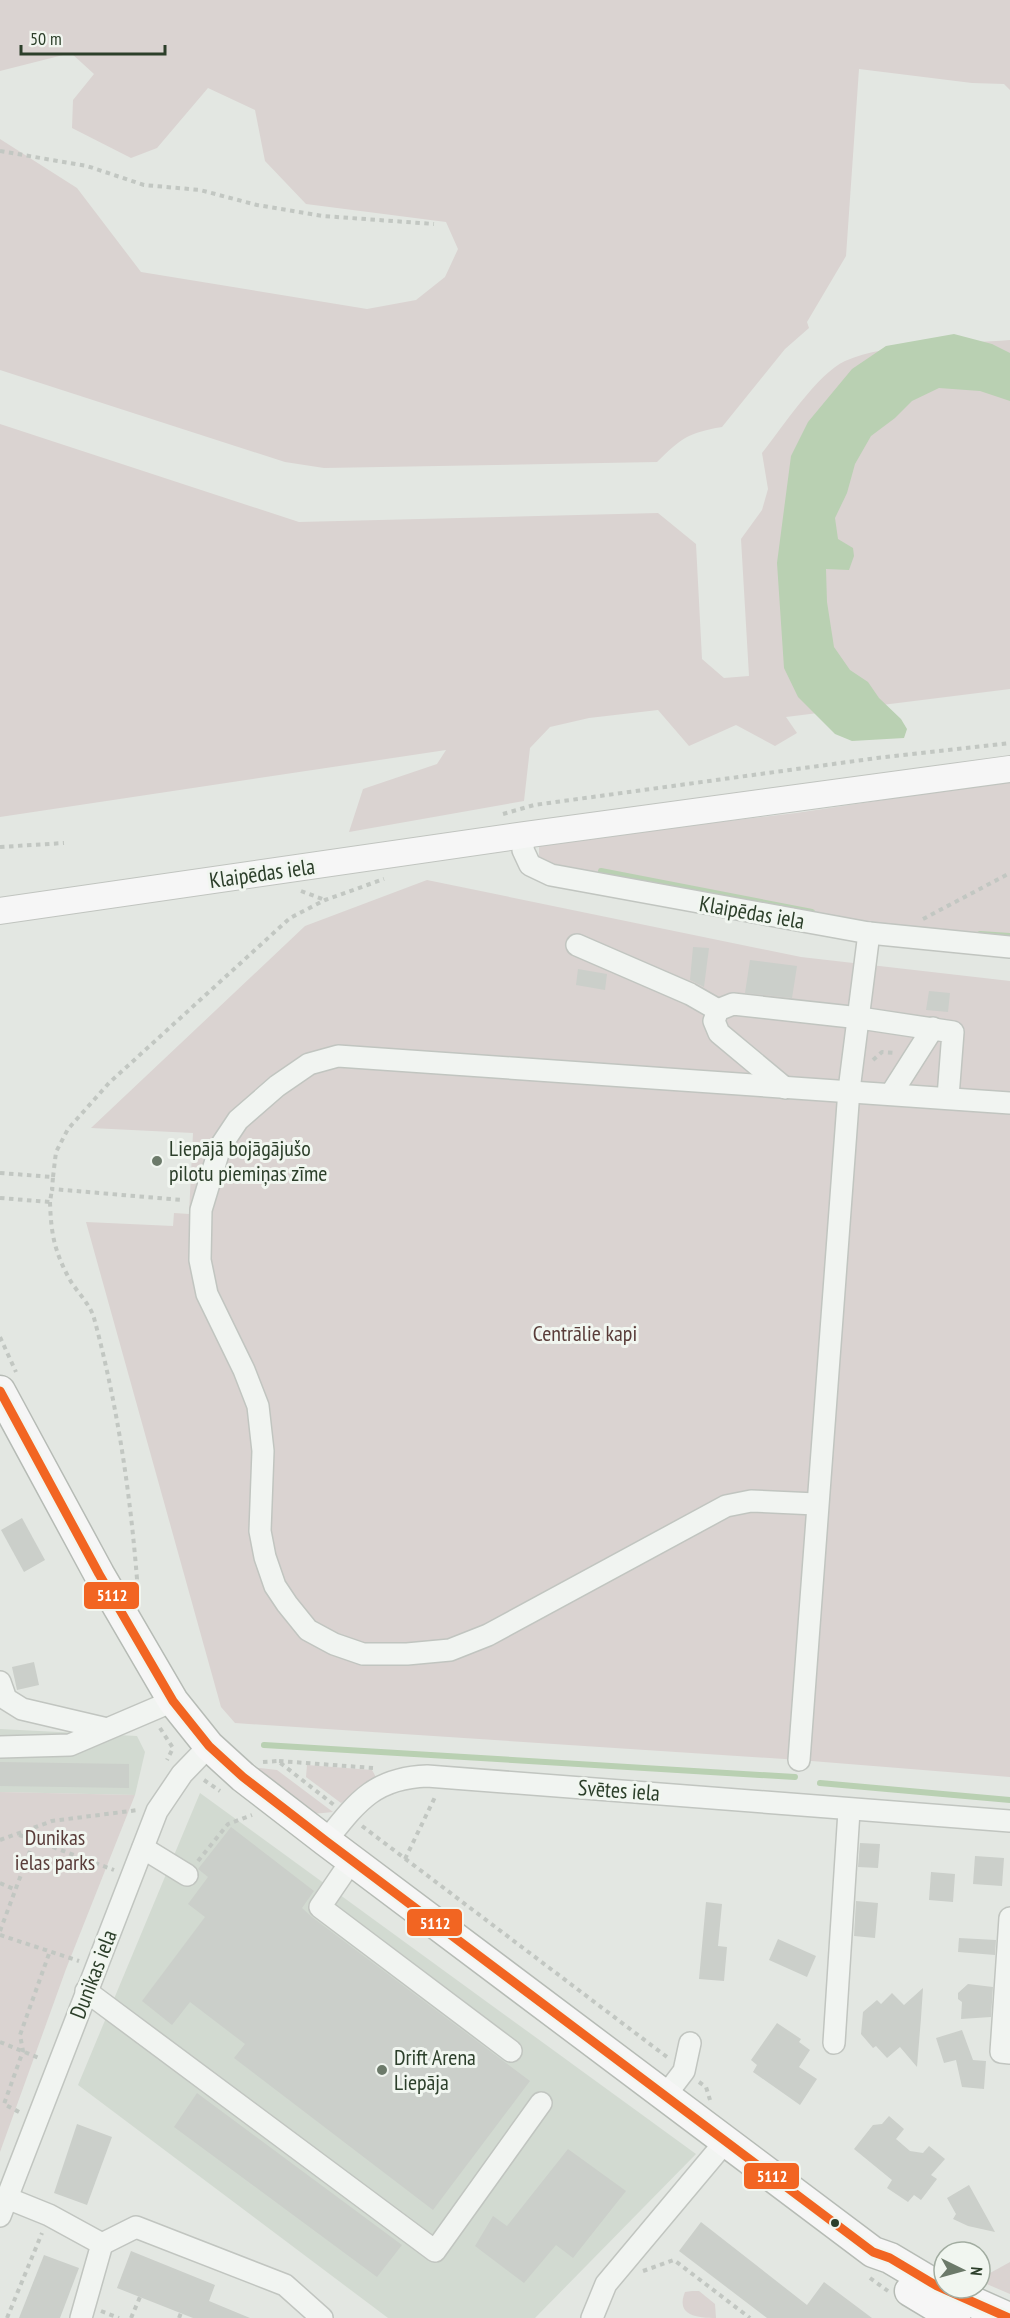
<svg xmlns="http://www.w3.org/2000/svg" width="1010" height="2318" viewBox="0 0 1010 2318" font-family="'PT Sans Narrow',sans-serif">
	<style>
		.built { fill: #d2dad1 }
		.green { fill: #dad3d1 }
		.water { fill: #b9d0b2 }
		.lines { fill: none; stroke-linecap: round; stroke-linejoin: round }
		.stream { stroke: #b9d0b2; stroke-width: 6 }
		.building { fill: #cbcfca }
		.minor-casing { stroke: #c1c5c0; stroke-width: 24 }
		.major-casing { stroke: #c0c4bf; stroke-width: 28 }
		.highway-casing { stroke: #b6bbb5; stroke-width: 33 }
		.path { stroke: #c2c7c2; stroke-width: 4; stroke-dasharray: 4.5 4.5; stroke-linecap: butt }
		.minor { stroke: #f1f4f1; stroke-width: 21 }
		.major { stroke: #f6f6f6; stroke-width: 26 }
		.highway { stroke: #f6f6f6; stroke-width: 30 }
		.bus-1-casing { stroke: #f1f6f0; stroke-width: 14 }
		.bus-1 { stroke: #f26522; stroke-width: 9 }
		.poi-dot { fill: #6c7a6a; stroke: #f1f6f0; stroke-width: 2 }
		.bus-dot { fill: #2c3f2a; stroke: #f1f6f0; stroke-width: 2 }
		.labels { text-anchor: middle; dominant-baseline: central; stroke-width: 6; stroke-linejoin: round; paint-order: stroke }
		.street-label { font-size: 22px; fill: #2c3f2a; stroke: #f1f6f0 }
		.poi-label { font-size: 22px; fill: #2c3f2a; stroke: #f1f6f0; text-anchor: start }
		.park-label { font-size: 22px; fill: #593c39; stroke: #f1f6f0 }
		.line-badge { stroke: #f1f6f0; stroke-width: 2 }
		.badge-label { font-size: 16px; text-anchor: middle; font-weight: bold; fill: #fff }
	</style>
	<rect width="100%" height="100%" fill="#e3e7e2"/>
	<g class="built">
		<polygon points="0,1729 137,1736 145,1752 135,1795 0,1792"/>
		<polygon points="200,1793 696,2154 535,2318 388,2318 78,2085"/>
	</g>
	<g class="green">
		<path d="M0,0H1010V90L1004,84L972,83L859,69L846,256L807,322L809,328L785,349L722,427C687,433 682,438 657,462L324,468L285,462L0,370V139L77,188L141,272L367,309L416,300L445,277L458,249L446,222L306,204L265,161L255,110L208,88L157,148L131,158L72,128L73,100L94,74L71,53L0,71Z"/>
		<path d="M1010,340V689L786,717L797,733L775,746L736,725L689,746L658,710L589,718L550,727L530,748L524,801L349,832L363,789L437,764L446,750L0,817V424L299,522L658,513L696,544L702,659L724,678L749,676L741,539L762,510L768,489L762,453C781,429 818,373 845,361C888,342 963,344 1010,340Z"/>
		<polygon points="1010,781 1010,943 867,929 539,862 539,846 548,842 796,813"/>
		<polygon points="427,880 801,957 1010,981 1010,1777 799,1760 235,1723 221,1707 86,1222 173,1226 174,1213 189,1214 193,1133 91,1128 305,926"/>
		<polygon points="307,1765 372,1770 377,1779 341,1803 306,1777"/>
		<polygon points="260,1768 277,1770 333,1812 313,1814 253,1770"/>
		<polygon points="0,1792 135,1795 66,1969 0,2152"/>
		<polygon points="1010,2262 1010,2294 982,2282 981,2278"/>
		<path d="M692,2291H699L715,2304L716,2318C698,2318 675,2316 685,2292Z"/>
	</g>
	<polygon class="water" points="954,334 992,344 1010,353 1010,401 980,391 939,388 912,401 895,418 871,436 855,464 847,493 835,518 838,539 853,548 854,556 849,570 826,569 827,602 834,647 850,670 868,682 879,698 901,719 907,729 904,738 852,741 835,734 798,697 784,668 777,563 791,456 808,422 852,369 886,346"/>
	<g class="lines">
		<g class="stream">
			<polyline points="601,871 812,912"/>
			<polyline points="980,934 1010,936"/>
			<polyline points="264,1745 795,1777"/>
			<polyline points="820,1783 1010,1800"/>
		</g>
	</g>
	<g class="building">
		<polygon points="693,947 709,948 704,987 690,980"/>
		<polygon points="750,960 797,966 792,998 745,993"/>
		<polygon points="578,969 607,974 605,990 576,985"/>
		<polygon points="929,991 950,993 948,1012 926,1010"/>
		<polygon points="22,1518 45,1560 24,1572 1,1530"/>
		<polygon points="34,1662 39,1685 17,1690 12,1667"/>
		<polygon points="0,1762 129,1764 129,1788 0,1786"/>
		<polygon points="231,1827 314,1891 302,1908 312,1917 530,2081 433,2210 234,2058 245,2044 190,2002 172,2025 142,2001 205,1917 188,1904 208,1877 198,1869"/>
		<polygon points="860,1843 880,1844 878,1868 858,1867"/>
		<polygon points="975,1856 1004,1858 1002,1886 973,1884"/>
		<polygon points="931,1872 955,1874 953,1902 929,1900"/>
		<polygon points="856,1901 878,1903 875,1938 854,1936"/>
		<polygon points="706,1902 722,1904 718,1946 727,1947 724,1981 699,1979"/>
		<polygon points="959,1938 996,1940 995,1955 958,1952"/>
		<polygon points="778,1939 816,1956 807,1977 769,1960"/>
		<polygon points="968,1984 993,1987 991,2017 961,2019 962,2002 958,1999 958,1993"/>
		<polygon points="923,1988 921,2018 917,2067 900,2047 887,2058 876,2046 873,2048 861,2034 863,2012 877,2000 881,2004 892,1993 904,2005"/>
		<polygon points="777,2023 801,2039 799,2042 810,2050 799,2067 817,2079 800,2105 753,2072 757,2065 751,2060"/>
		<polygon points="962,2030 973,2060 986,2061 984,2089 962,2087 956,2060 944,2063 936,2038"/>
		<polygon points="197,2093 402,2245 377,2277 174,2127"/>
		<polygon points="889,2116 904,2129 896,2139 910,2151 923,2153 929,2146 945,2159 931,2175 937,2179 921,2200 914,2195 908,2202 887,2188 892,2180 854,2149 873,2125 882,2124"/>
		<polygon points="77,2124 112,2137 87,2205 54,2193"/>
		<polygon points="568,2149 626,2191 573,2258 556,2245 524,2283 475,2246 493,2216 507,2226"/>
		<polygon points="969,2185 995,2232 968,2226 953,2219 956,2214 947,2198"/>
		<polygon points="701,2222 807,2305 824,2282 872,2318 767,2318 679,2251"/>
		<polygon points="131,2251 215,2285 209,2301 250,2318 193,2318 117,2288"/>
		<polygon points="44,2255 79,2268 60,2318 19,2318"/>
	</g>
	<g class="lines">
		<g class="minor-casing">
			<g id="minor">
				<polyline points="524,835 523,850 530,865 551,875 869,933 1010,947"/>
				<polyline points="577,945 690,994 718,1010"/>
				<polyline points="785,1088 719,1033 714,1021 718,1010 733,1004 860,1018 953,1032 948,1097"/>
				<polyline points="891,1094 933,1028"/>
				<polyline points="816,1504 751,1501 726,1506 488,1635 450,1650 407,1654 363,1654 334,1644 308,1630 287,1604 275,1586 265,1557 260,1531 263,1451 258,1406 244,1370 207,1294 200,1260 201,1210 220,1147 238,1120 277,1086 309,1064 338,1056 1010,1103"/>
				<polyline points="0,1682 6,1699 22,1709 103,1728"/>
				<polyline points="0,1747 70,1745 173,1701"/>
				<polyline points="799,1760 849,1090 869,933"/>
				<path d="M326,1841C357,1802 374,1778 427,1776L1010,1821"/>
				<polyline points="143,1848 187,1875"/>
				<polyline points="352,1860 320,1907 511,2051"/>
				<polyline points="1010,1918 1001,2052 1010,2053"/>
				<polyline points="86,1991 435,2251 541,2103"/>
				<polyline points="834,2043 849,1811"/>
				<polyline points="665,2096 684,2071 690,2043"/>
				<polyline points="7,2198 49,2215 102,2244 81,2318"/>
				<polyline points="0,2216 157,1811 182,1774 209,1746"/>
				<polyline points="102,2244 136,2227 285,2285 322,2318"/>
				<polyline points="592,2318 606,2284 725,2142"/>
			</g>
		</g>
		<g class="major-casing">
			<polyline id="major" points="0,911 524,835 1010,769"/>
		</g>
		<g class="highway-casing">
			<g id="highway">
				<polyline points="0,1391 99,1574 173,1701 209,1746 243,1777 326,1841 873,2252 890,2258 937,2286 1009,2318"/>
				<polyline points="910,2291 955,2318"/>
			</g>
		</g>
		<g class="path">
			<polyline points="0,151 87,166 144,185 200,190 257,205 323,216 434,224"/>
			<polyline points="503,814 534,805 877,758 1010,743"/>
			<polyline points="0,847 64,843"/>
			<polyline points="301,891 325,900"/>
			<polyline points="923,919 1010,873"/>
			<polyline points="873,1060 882,1052 895,1053"/>
			<polyline points="0,1173 53,1177 52,1189 182,1200"/>
			<polyline points="53,1177 56,1152 68,1129 109,1083 290,918 325,900 384,879"/>
			<polyline points="0,1198 50,1202 52,1189"/>
			<path d="M50,1202C51,1233 54,1251 70,1280C77,1292 90,1304 94,1318C117,1403 130,1491 137,1579L135,1587"/>
			<polyline points="0,1337 16,1372"/>
			<polyline points="160,1728 173,1748 167,1760"/>
			<polyline points="279,1761 373,1768"/>
			<polyline points="263,1762 278,1761 334,1805"/>
			<polyline points="204,1780 220,1791"/>
			<polyline points="362,1826 667,2057"/>
			<polyline points="19,1835 34,1840"/>
			<polyline points="0,1840 52,1821 138,1810"/>
			<polyline points="405,1859 436,1795"/>
			<polyline points="198,1861 228,1824 252,1815"/>
			<polyline points="0,1883 16,1890"/>
			<polyline points="0,1931 34,1840 114,1870"/>
			<polyline points="0,1935 79,1961"/>
			<polyline points="0,2042 39,2058"/>
			<polyline points="699,2082 706,2087 710,2100"/>
			<polyline points="19,2112 4,2104 23,2051 20,2035 50,1951"/>
			<polyline points="643,2271 674,2260 750,2318"/>
			<polyline points="870,2278 888,2291"/>
			<polyline points="101,2311 119,2318"/>
			<polyline points="7,2318 42,2233"/>
			<polyline points="131,2318 140,2297"/>
			<polyline points="179,2318 181,2313"/>
		</g>
		<use href="#minor" class="minor"/>
		<use href="#major" class="major"/>
		<use href="#highway" class="highway"/>
		<g class="bus-1-casing">
			<polyline id="bus-1" points="0,1391 99,1574 173,1701 209,1746 243,1777 326,1841 873,2252 890,2258 937,2286 1009,2318"/>
		</g>
		<use href="#bus-1" class="bus-1"/>
	</g>
	<g class="poi-dot">
		<circle cx="157" cy="1161" r="6"/>
		<circle cx="382" cy="2070" r="6"/>
	</g>
	<circle class="bus-dot" cx="835" cy="2223" r="5"/>
	<g class="labels">
		<g class="street-label">
			<text transform="translate(262 873) rotate(-8)">Klaipēdas iela</text>
			<text transform="translate(752 912) rotate(10)">Klaipēdas iela</text>
			<text transform="translate(619 1790) rotate(4)">Svētes iela</text>
			<text transform="translate(93 1974) rotate(-69)">Dunikas iela</text>
		</g>
		<g class="poi-label">
			<text x="169" y="1148">Liepājā bojāgājušo<tspan x="169" dy="25">pilotu piemiņas zīme</tspan></text>
			<text x="394" y="2057">Drift Arena<tspan x="394" dy="25">Liepāja</tspan></text>
		</g>
		<g class="park-label">
			<text x="585" y="1333">Centrālie kapi</text>
			<text x="55" y="1837">Dunikas<tspan x="55" dy="25">ielas parks</tspan></text>
		</g>
	</g>
	<g class="line-badge">
		<rect x="83" y="1581" width="57" height="29" rx="6" fill="#f26522"/>
		<rect x="406" y="1908" width="57" height="29" rx="6" fill="#f26522"/>
		<rect x="743" y="2162" width="57" height="28" rx="6" fill="#f26522"/>
	</g>
	<g class="badge-label">
		<text x="112" y="1601">5112</text>
		<text x="435" y="1929">5112</text>
		<text x="772" y="2182">5112</text>
	</g>
	<g transform="translate(962 2270) rotate(95)"><circle r="28" fill="#f1f6f0" stroke="#a2ada1" stroke-width="1.5"/>
	<path d="M0-4.5L10 22L0 15L-10 22Z" fill="#6c7a6a"/>
	<text y="-9" font-size="16" font-weight="bold" text-anchor="middle" fill="#2c3f2a">N</text>
	</g>
	<path d="M21 45v9h144v-9" fill="none" stroke="#2c3f2a" stroke-width="3"/>
	<text x="30" y="45" font-size="18" fill="#2c3f2a" stroke="#f1f6f0" stroke-width="4.5" paint-order="stroke">50 m</text>
</svg>
